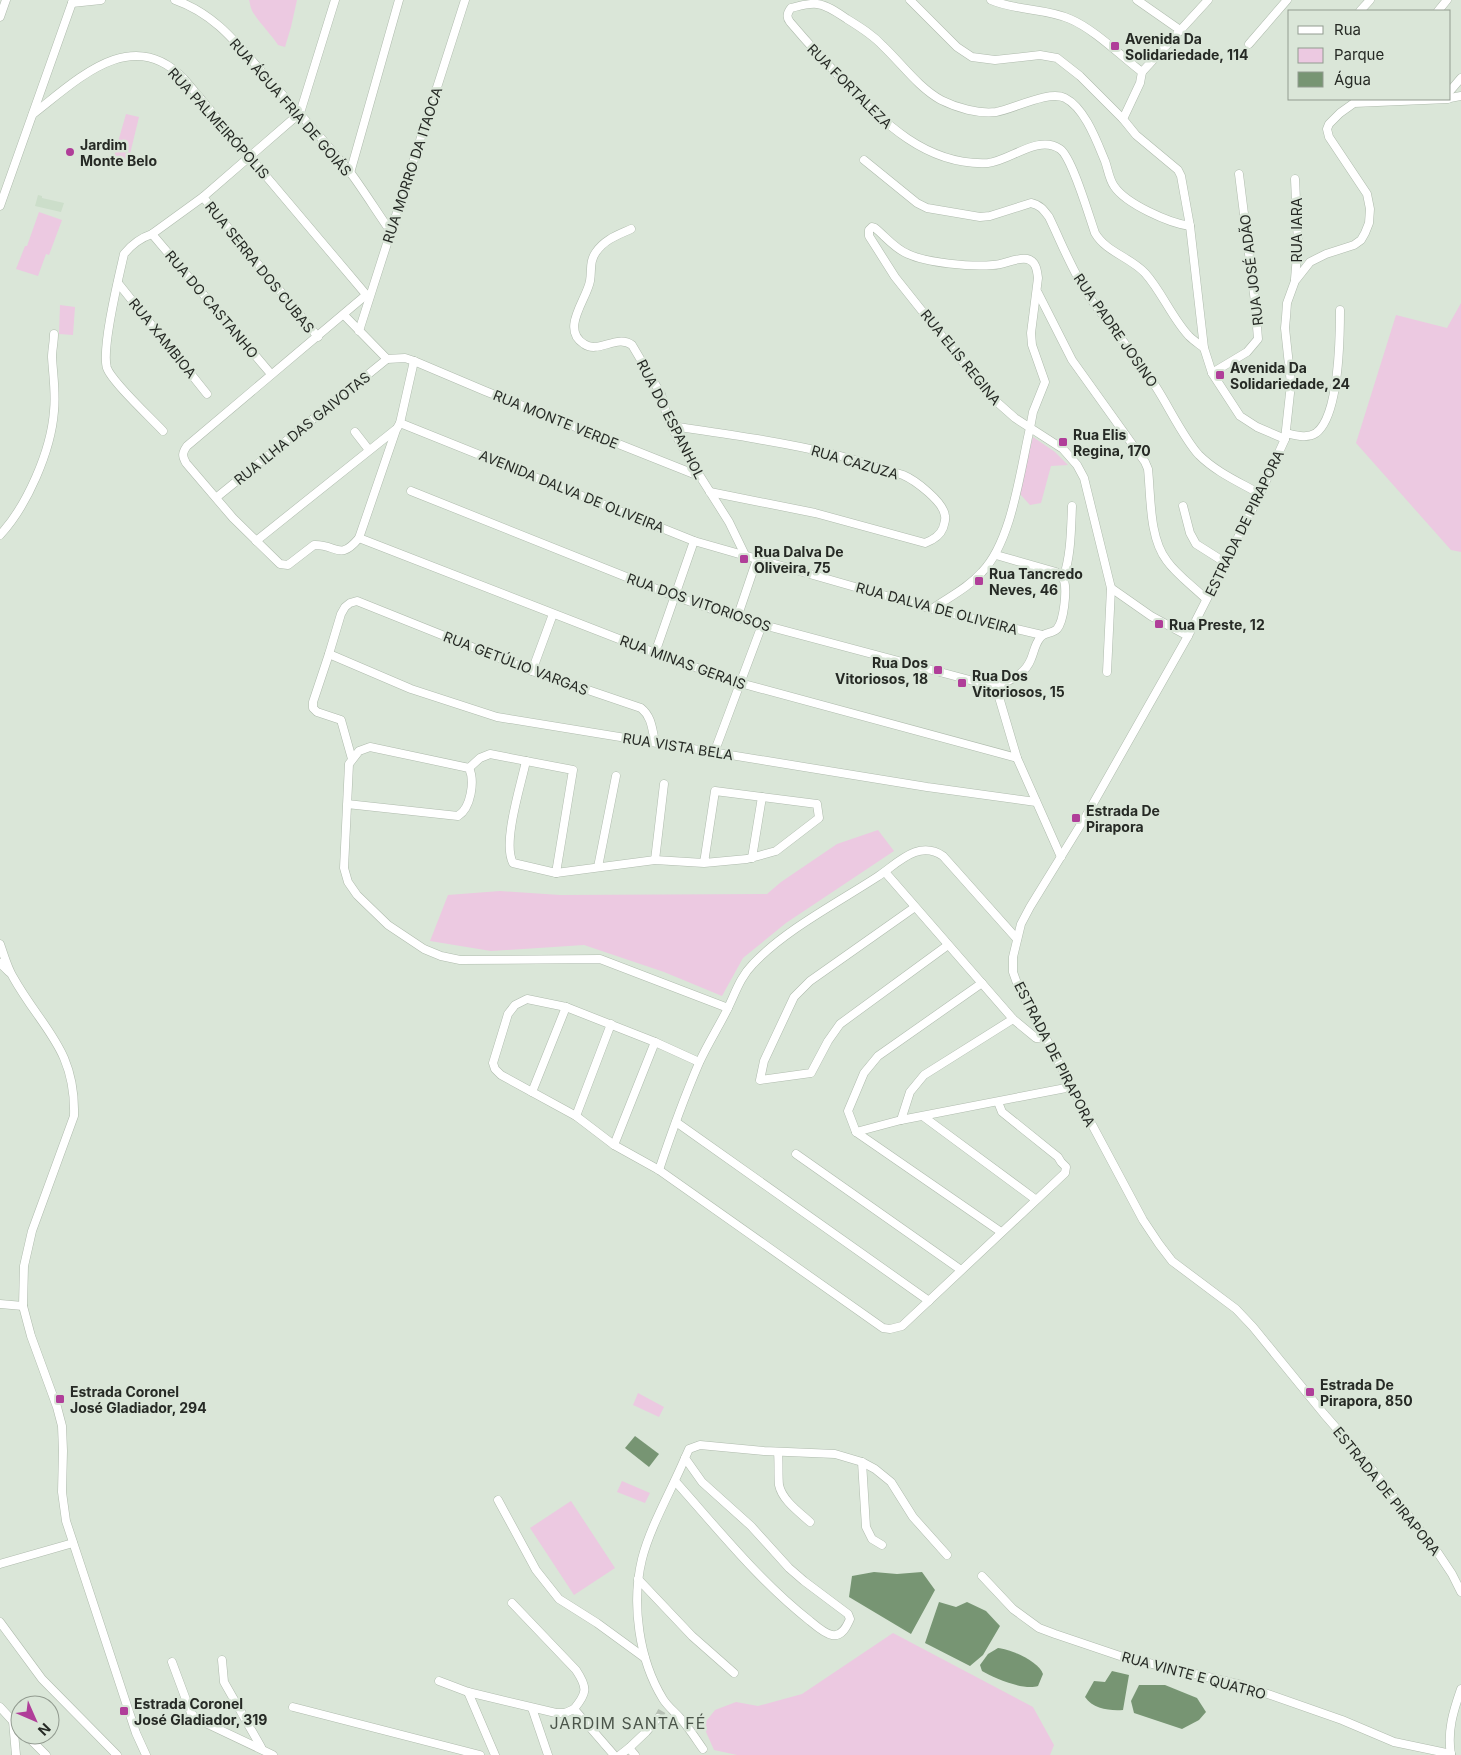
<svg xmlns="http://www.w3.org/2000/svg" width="1461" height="1755" viewBox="0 0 1461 1755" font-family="Inter,sans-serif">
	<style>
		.built { fill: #ccdeca }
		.green { fill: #ecc9e1 }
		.water { fill: #779573 }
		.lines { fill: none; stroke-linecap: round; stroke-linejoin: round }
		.street-tunnel { stroke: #b6c0b4; stroke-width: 8; stroke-dasharray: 8 4; stroke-linecap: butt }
		.street-casing { stroke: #afbbad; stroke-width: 9 }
		.street { stroke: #fff; stroke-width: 8 }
		.poi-dot { fill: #b03e99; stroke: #dae6d8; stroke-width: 2 }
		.labels { text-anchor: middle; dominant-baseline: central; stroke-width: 5; stroke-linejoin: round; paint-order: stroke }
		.poi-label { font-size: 14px; font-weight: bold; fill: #262a25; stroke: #dae6d8; text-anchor: start }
		.street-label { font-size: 14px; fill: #262a25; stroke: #dae6d8 }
		.quarter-label { font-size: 16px; letter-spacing: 1px; fill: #4b554a; stroke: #dae6d8 }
	</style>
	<rect width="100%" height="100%" fill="#dae6d8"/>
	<polygon class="built" points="38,195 42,196 42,198 64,203 61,212 35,206"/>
	<g class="green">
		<path d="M249,0H297L291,27L285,47L278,45C272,35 253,16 251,8C250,5 250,3 249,0Z"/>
		<polygon points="126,114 139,117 130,154 125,160 114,156"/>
		<polygon points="39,212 62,220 49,255 46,254 38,276 16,269 25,246 27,246"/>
		<polygon points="1461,303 1461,552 1451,550 1356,443 1396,315 1447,328"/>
		<polygon points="60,305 75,307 73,335 59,334"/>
		<polygon points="1033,437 1055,452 1068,465 1051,466 1041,503 1030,505 1020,494 1020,485"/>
		<polygon points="878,830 894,851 786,923 743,958 722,996 664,972 584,945 491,951 430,941 448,895 500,891 560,895 767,894 781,882 837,844"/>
		<polygon points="638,1393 664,1407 659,1417 633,1405"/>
		<polygon points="622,1481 650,1493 645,1503 617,1492"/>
		<polygon points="571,1501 615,1568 574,1595 530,1528"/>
		<polygon points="893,1633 1033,1707 1054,1745 1050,1755 737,1755 714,1750 703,1725 715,1710 736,1702 758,1706 802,1694"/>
	</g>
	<g class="water">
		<polygon points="635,1436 659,1454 649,1467 625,1448"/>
		<polygon points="874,1572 897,1574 922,1572 935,1590 911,1634 849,1597 852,1576"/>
		<polygon points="939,1602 956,1607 967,1602 986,1611 1000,1626 983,1655 970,1666 925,1643"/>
		<path d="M998,1648C1011,1649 1039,1662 1043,1674L1038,1686C1024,1691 994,1678 982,1671L980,1665L988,1654Z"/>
		<path d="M1112,1671L1129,1675L1123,1710C1110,1711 1093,1709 1085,1697L1094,1681L1105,1682Z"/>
		<polygon points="1139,1685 1165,1685 1197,1698 1206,1712 1199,1720 1182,1729 1134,1713 1131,1701"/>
	</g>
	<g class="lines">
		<polyline class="street-tunnel" points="658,1718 663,1709"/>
		<g class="street-casing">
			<g id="street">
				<path d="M175,0C218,15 240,48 269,80C297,110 324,141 350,172C364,191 377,212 391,232"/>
				<polyline points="910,0 957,47 972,57 995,60 1040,55 1057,58 1080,76 1123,119"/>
				<path d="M991,0C1016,11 1045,8 1070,19C1094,29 1121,56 1142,72L1140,83L1123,119L1136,135L1178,170L1181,176L1190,226L1204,348L1212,373L1240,416L1257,427L1285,439"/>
				<polyline points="1137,0 1180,30"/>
				<polyline points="72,3 101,0"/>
				<polyline points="1360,11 1370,0"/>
				<polyline points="1438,11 1447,0"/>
				<polyline points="0,17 6,0"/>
				<polyline points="1249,44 1287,0"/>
				<polyline points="1142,72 1208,0"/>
				<polyline points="1450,91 1461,78"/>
				<polyline points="1450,98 1461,96"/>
				<polyline points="1448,99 1354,103 1340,113 1329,124 1327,129 1329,137 1367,194 1370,209 1369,223 1365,233 1361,240 1354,245 1326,254 1310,262 1295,281 1287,303 1286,317 1285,328 1291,384 1285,439 1260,494 1188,636 1086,816 1030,907 1021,924 1013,957 1013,972 1018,986 1143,1220 1159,1244 1172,1261 1236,1309 1253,1327 1324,1414 1372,1469 1438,1553 1452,1574 1461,1592"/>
				<path d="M33,114C77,80 132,24 184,79L369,298"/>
				<path d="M864,160L917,203L927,208L980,217L990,216L1031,203C1040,205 1043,209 1049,217C1062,244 1073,273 1090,298C1112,328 1136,356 1156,387C1169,407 1184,439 1199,455C1216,472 1239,482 1260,494"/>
				<polyline points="350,173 399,0"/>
				<polyline points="1295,179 1298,244 1295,279"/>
				<polyline points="203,197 318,337"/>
				<polyline points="0,206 73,0"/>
				<path d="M1190,226C1169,223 1126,204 1114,186C1109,179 1108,169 1105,161C1097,142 1085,108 1065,98C1049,90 1014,109 996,112C978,114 957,108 941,100C918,87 902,64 883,46C873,35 860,27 847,19C838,13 827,5 817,4C808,3 799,6 791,8C787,13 786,17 790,22C807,42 825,62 844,81C883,122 926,166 988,163C1010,161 1038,134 1060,149C1072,157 1089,216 1095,233C1106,252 1130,257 1145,273C1162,292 1172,318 1189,336C1194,341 1199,344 1204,348"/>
				<path d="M631,229C618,235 605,239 596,252C589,262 592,270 590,281C587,299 560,329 584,344C598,354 617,334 632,345L661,394L668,420L686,454L729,522L745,555"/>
				<polyline points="152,234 271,374"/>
				<polyline points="118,283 207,394"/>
				<path d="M1038,293L1072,360L1145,462L1148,469C1151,497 1149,538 1167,561C1177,575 1194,587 1206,599"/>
				<path d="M366,295L187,446C182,453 182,456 186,463L233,518L280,564L288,565L314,545C337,544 339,562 359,538L396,430L400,423L414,361"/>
				<polyline points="344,315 387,359 405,358 414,361 485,391 699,476"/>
				<polyline points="359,331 465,0"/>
				<polyline points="1212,373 1247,352 1258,339 1255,302 1239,174"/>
				<polyline points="400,423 694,541 932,609 1042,635"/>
				<path d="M672,426C727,434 783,442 837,455C859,461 881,468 903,475C915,480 944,502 945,516C946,520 944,524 943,528C940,536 933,540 925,543L815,513L710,492"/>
				<path d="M163,431C151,418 112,382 107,368C101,349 119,276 124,254C132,244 140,238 152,234L203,197L300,113L335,0"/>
				<polyline points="355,432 369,450"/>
				<path d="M1286,433C1295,435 1307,439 1316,433C1339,416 1340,338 1340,310"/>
				<polyline points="411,491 674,596 737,618 996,687"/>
				<polyline points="217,497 387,359"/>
				<polyline points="1183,506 1190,533 1196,544 1226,563"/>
				<path d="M0,535C27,506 51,451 54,411C56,393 53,375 52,357C52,350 54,342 54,334"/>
				<polyline points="359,538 655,653 740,683 1017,758"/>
				<polyline points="256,541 395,430"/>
				<path d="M996,555L1056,572C1060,574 1062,577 1064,580C1067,591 1064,621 1057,629C1052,634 1044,632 1040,638C1035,644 1034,652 1031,659C1025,675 1010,680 996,687"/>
				<path d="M1063,579C1071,556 1071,530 1072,506"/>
				<polyline points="1111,588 1151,616 1188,636"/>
				<path d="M932,609C949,597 968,588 982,572C1012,541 1020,471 1030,428L1033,412L1045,382L1032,345L1031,333L1038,278C1037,270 1036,261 1027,259C1016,257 1004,265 993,265C971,267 927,263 908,254C895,249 885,236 875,228L872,227L869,230V236L895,277L989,395L1015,418L1063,449L1077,465L1084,478L1111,588L1107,672"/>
				<polyline points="737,618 757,559"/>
				<polyline points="655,653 694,541"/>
				<polyline points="329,654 411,689 497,717 927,787 1036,802"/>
				<polyline points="532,671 553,614"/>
				<polyline points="996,687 1017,758 1061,857"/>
				<polyline points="714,753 762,625"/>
				<path d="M352,759L341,720L317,712L313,708V702L329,654L341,614L345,607L350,603L357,601L532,671L641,708C652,717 652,729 655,742"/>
				<path d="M526,761C521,785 502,843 513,863L556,873L655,860L704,863L747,859L776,851L819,818L817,804L715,791L704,863"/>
				<polyline points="469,768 480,758 490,754 573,770 556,873"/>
				<path d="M347,804L458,816C471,808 475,781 469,768L370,747L359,751L349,764L344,868L348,882L357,895L388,925L424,949L441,956L460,960L600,959L728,1008"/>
				<polyline points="752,858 762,797"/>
				<polyline points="655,860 664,784"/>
				<polyline points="598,867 616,776"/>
				<polyline points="885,872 1013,1019 1036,1038 1046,1039"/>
				<polyline points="915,907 810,981 794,997 764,1061 760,1080 811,1073 828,1041 840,1024 948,945"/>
				<path d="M0,944C4,955 7,967 13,977C42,1029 76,1049 74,1116L32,1231L24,1266L23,1306L31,1336L57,1407L62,1426L63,1451L62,1492L66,1521L136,1733L146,1755"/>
				<polyline points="0,963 9,972"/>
				<polyline points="982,983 878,1056 864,1073 848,1111 856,1132 1001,1232"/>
				<polyline points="699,1062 655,1042 566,1007 527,999 515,1005 508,1014 493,1063 495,1069 501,1075 576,1116 614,1145 659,1170 883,1328 890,1329 902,1326 1065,1173 1066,1167 1061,1162 1058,1157 1002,1112 998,1102"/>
				<polyline points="532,1092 566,1007"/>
				<polyline points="576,1116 611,1024"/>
				<polyline points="924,1117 1035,1199"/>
				<polyline points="901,1120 910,1092 924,1075 1013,1019"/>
				<polyline points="676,1122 929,1301"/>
				<polyline points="856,1132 901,1120 1071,1087"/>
				<polyline points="614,1145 655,1042"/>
				<polyline points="796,1154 961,1270"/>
				<path d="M659,1170C671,1134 684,1098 699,1063C707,1045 718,1028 727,1010C735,994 740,977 753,964C785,930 837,903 877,877C897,864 918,839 943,856L1017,939"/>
				<polyline points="0,1304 23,1306"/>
				<path d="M778,1452C779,1463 778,1475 779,1485C782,1500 799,1512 810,1522"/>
				<path d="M685,1458C672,1489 650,1527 642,1559C631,1604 639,1660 663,1699C668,1707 675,1712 681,1719C689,1728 696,1739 703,1749"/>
				<polyline points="862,1462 866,1527 872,1539 882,1545"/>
				<path d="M675,1481C718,1529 759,1581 810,1621C816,1626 825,1634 832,1635C842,1637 847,1626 850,1619L848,1614L804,1581L789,1568L751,1526L702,1482L685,1458L689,1449L700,1445L764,1451L835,1454L862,1462L875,1469L891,1482L913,1517L947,1555"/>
				<polyline points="498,1500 536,1570 559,1599 597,1623 645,1658"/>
				<polyline points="0,1564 73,1543"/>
				<polyline points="982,1576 1013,1609 1039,1628 1055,1634 1123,1657 1242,1685 1342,1720 1394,1742 1451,1754"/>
				<polyline points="638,1579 692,1636 734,1673"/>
				<path d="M512,1603L576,1670C588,1688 587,1693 574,1709"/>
				<polyline points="0,1622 42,1679 117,1755"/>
				<polyline points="222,1660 224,1682 261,1747"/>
				<polyline points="172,1662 191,1713 197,1719 273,1755"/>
				<polyline points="439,1681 468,1692 556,1713 565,1713 574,1709"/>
				<polyline points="468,1692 495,1755"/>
				<polyline points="0,1707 20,1729"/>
				<polyline points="293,1707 480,1755"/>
				<polyline points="532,1708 548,1755"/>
				<polyline points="574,1709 614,1755"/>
				<polyline points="13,1721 16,1755"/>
				<polyline points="26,1735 46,1755"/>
				<polyline points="629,1748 646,1732 658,1718"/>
				<polyline points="620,1755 629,1748 635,1755"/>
				<path d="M1451,1755C1447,1731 1453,1712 1461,1689"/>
			</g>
		</g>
		<use href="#street" class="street"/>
	</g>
	<g class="poi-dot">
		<rect x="1110" y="41" width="10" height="10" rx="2.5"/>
		<circle cx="70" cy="152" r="5"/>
		<rect x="1215" y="370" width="10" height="10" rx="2.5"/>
		<rect x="1058" y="437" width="10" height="10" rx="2.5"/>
		<rect x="739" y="554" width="10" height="10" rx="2.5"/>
		<rect x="974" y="576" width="10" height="10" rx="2.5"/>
		<rect x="1154" y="619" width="10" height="10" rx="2.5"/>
		<rect x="933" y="665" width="10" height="10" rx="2.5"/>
		<rect x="957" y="678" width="10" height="10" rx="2.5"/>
		<rect x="1071" y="813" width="10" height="10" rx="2.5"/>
		<rect x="1305" y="1387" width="10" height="10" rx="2.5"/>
		<rect x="55" y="1394" width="10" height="10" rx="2.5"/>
		<rect x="119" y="1706" width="10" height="10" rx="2.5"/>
	</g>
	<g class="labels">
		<g class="poi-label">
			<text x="1125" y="38">Avenida Da<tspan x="1125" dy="16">Solidariedade, 114</tspan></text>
			<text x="80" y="144">Jardim<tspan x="80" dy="16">Monte Belo</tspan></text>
			<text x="1230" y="367">Avenida Da<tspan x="1230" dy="16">Solidariedade, 24</tspan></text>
			<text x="1073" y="434">Rua Elis<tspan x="1073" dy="16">Regina, 170</tspan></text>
			<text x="754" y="551">Rua Dalva De<tspan x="754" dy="16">Oliveira, 75</tspan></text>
			<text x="989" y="573">Rua Tancredo<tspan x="989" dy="16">Neves, 46</tspan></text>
			<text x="1169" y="624">Rua Preste, 12</text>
			<text x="928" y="662" text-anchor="end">Rua Dos<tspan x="928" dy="16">Vitoriosos, 18</tspan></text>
			<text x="972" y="675">Rua Dos<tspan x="972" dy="16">Vitoriosos, 15</tspan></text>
			<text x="1086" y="810">Estrada De<tspan x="1086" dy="16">Pirapora</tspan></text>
			<text x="1320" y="1384">Estrada De<tspan x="1320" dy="16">Pirapora, 850</tspan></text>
			<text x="70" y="1391">Estrada Coronel<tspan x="70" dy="16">José Gladiador, 294</tspan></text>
			<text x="134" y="1703">Estrada Coronel<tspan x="134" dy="16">José Gladiador, 319</tspan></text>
		</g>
		<g class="street-label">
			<text transform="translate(850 86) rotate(45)">RUA FORTALEZA</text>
			<text transform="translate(291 107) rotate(49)">RUA ÁGUA FRIA DE GOIÁS</text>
			<text transform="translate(219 123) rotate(48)">RUA PALMEIRÓPOLIS</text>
			<text transform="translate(412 165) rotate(-72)">RUA MORRO DA ITAOCA</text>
			<text transform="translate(1296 230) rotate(-90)">RUA IARA</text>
			<text transform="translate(260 267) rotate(51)">RUA SERRA DOS CUBAS</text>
			<text transform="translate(1251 270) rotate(-97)">RUA JOSÉ ADÃO</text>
			<text transform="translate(212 304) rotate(50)">RUA DO CASTANHO</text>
			<text transform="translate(1116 330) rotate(55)">RUA PADRE JOSINO</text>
			<text transform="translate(163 338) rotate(51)">RUA XAMBIOA</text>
			<text transform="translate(961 357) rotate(51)">RUA ELIS REGINA</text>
			<text transform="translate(556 419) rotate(22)">RUA MONTE VERDE</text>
			<text transform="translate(671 419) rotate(63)">RUA DO ESPANHOL</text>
			<text transform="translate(302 428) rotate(-39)">RUA ILHA DAS GAIVOTAS</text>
			<text transform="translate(855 462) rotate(16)">RUA CAZUZA</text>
			<text transform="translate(572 491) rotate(22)">AVENIDA DALVA DE OLIVEIRA</text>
			<text transform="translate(1244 523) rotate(-64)">ESTRADA DE PIRAPORA</text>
			<text transform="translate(699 602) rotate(19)">RUA DOS VITORIOSOS</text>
			<text transform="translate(937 608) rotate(15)">RUA DALVA DE OLIVEIRA</text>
			<text transform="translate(683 662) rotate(20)">RUA MINAS GERAIS</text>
			<text transform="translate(516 663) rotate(21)">RUA GETÚLIO VARGAS</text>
			<text transform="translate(678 746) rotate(9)">RUA VISTA BELA</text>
			<text transform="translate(1055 1054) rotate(63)">ESTRADA DE PIRAPORA</text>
			<text transform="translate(1387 1491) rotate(51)">ESTRADA DE PIRAPORA</text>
			<text transform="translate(1194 1675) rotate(15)">RUA VINTE E QUATRO</text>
		</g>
		<g class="quarter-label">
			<text x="628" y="1723">JARDIM SANTA FÉ</text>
		</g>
	</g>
	<rect x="1288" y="10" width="162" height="90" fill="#dae6d8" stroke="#929b90"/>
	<rect x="1298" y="26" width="25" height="8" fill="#ffffff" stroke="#929b90"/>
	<text x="1334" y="35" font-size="15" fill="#262a25">Rua</text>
	<rect x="1298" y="48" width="25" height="15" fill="#ecc9e1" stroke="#929b90"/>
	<text x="1334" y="60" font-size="15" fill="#262a25">Parque</text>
	<rect x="1298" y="72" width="25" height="15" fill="#779573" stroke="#929b90"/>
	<text x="1334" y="85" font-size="15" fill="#262a25">Água</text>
	<g transform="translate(35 1720) rotate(135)"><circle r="24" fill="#dae6d8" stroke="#929b90"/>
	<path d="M0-4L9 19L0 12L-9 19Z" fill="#b03e99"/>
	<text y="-8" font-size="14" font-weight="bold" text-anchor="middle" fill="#262a25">N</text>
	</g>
</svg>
